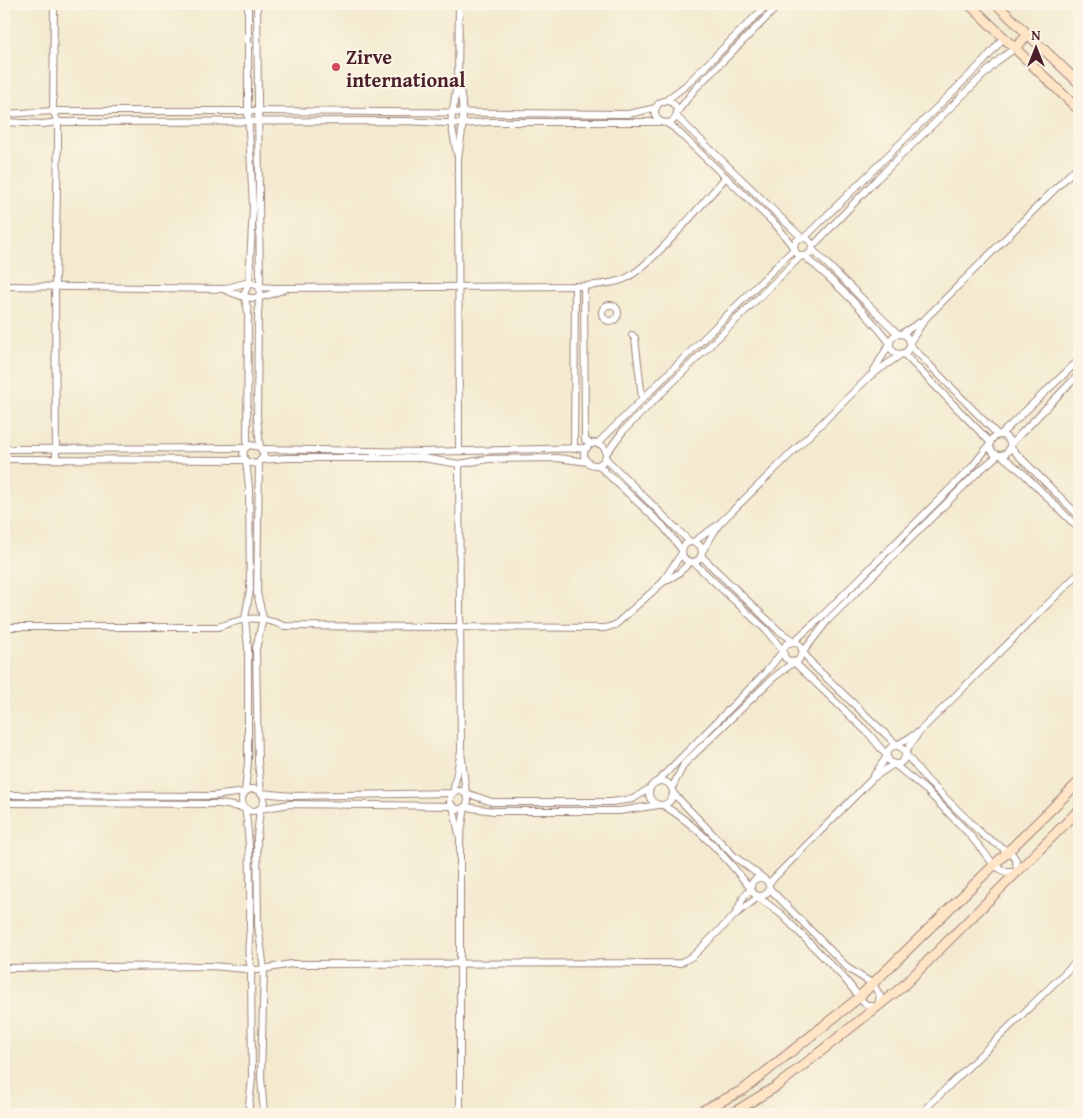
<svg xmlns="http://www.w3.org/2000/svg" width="1083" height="1118" viewBox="0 0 1083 1118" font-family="'Gentium Book Plus',serif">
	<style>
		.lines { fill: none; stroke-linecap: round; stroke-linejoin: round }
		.street-casing { stroke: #9e847d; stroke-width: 8 }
		.secondary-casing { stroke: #9e847d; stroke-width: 11 }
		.street { stroke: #fff; stroke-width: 6 }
		.secondary { stroke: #ffe4c6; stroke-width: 9 }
		.poi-dot { fill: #d1495b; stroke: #fcf5e5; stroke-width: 2 }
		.labels { text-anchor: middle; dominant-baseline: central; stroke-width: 4; stroke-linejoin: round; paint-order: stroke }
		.poi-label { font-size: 20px; font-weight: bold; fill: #4a1f2b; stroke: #fcf5e5; text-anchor: start }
	</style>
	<rect width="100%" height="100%" fill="#fcf5e5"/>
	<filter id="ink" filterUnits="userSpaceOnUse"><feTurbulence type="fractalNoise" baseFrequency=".02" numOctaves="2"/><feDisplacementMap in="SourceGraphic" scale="10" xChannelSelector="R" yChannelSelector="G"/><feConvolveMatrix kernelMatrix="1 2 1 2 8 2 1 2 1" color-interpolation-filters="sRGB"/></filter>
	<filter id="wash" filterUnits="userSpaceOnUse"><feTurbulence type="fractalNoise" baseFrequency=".0096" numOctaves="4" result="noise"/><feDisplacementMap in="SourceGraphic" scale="20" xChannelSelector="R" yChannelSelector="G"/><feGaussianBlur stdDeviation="1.12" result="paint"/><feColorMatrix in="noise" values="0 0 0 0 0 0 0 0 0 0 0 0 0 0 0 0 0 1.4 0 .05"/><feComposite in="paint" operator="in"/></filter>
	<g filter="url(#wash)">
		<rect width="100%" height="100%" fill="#f3eacf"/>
	</g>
	<g filter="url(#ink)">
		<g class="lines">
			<g class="street-casing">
				<g id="street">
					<polyline points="54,4 53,111 58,122 58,143 55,286 56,459"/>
					<polyline points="257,4 260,287 258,314 257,417 260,447 264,456 257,464 246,462 243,454 245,448 250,445 260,447"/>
					<path d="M458,78C465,113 464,122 458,158L459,450"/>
					<circle cx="666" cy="112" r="11"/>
					<polyline points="664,102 685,86 768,4"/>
					<polyline points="677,112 695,89 780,4"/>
					<polyline points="4,114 53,111 248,111 628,114 656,108"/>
					<polyline points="676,116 802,238"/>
					<polyline points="4,122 43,124 58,122 405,121 464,124 486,122 662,122"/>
					<polyline points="666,123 673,127 777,226 793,247"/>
					<polyline points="457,154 451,122 458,78 459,4"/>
					<circle cx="803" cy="247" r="9"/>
					<polyline points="804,238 984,61 1004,37"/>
					<polyline points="812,247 876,180 1000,59 1015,48"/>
					<polyline points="812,249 898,334"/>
					<path d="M804,256C835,282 865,311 890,343L873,372"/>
					<path d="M4,286L223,289L249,282L260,287L276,288L584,286C597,285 610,284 622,280C648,271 705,200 726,177"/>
					<polyline points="584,286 585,440 592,444"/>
					<path d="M223,289C252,302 255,300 285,289"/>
					<circle cx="610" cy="313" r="8"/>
					<circle cx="900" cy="344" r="10"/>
					<polyline points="901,334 922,321"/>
					<polyline points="632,335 635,338 642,398"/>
					<polyline points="910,342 925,319 1079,165"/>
					<polyline points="910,345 998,435"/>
					<circle cx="1000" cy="445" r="10"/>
					<polyline points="1000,435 1079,360"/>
					<circle cx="595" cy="454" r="11"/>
					<polyline points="597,444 794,249"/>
					<polyline points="1010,445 1079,374"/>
					<polyline points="247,446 248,311 244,295 249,282 253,207 248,111 248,4"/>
					<polyline points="1010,447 1079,516"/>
					<polyline points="4,449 245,448"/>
					<polyline points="262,449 424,452 587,448"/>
					<polyline points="574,449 575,286"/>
					<polyline points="606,454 623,431 801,256"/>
					<polyline points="1001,455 1023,473 1079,529"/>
					<polyline points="605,458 690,542"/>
					<polyline points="4,459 245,460"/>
					<polyline points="262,460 286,458 423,458 459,464 488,459 557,458 588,462"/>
					<polyline points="259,463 257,593 263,618 256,649 258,762 261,793 292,796 453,793 461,751"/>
					<polyline points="459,464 461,751 466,793 492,802 611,802 633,799 650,788"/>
					<polyline points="598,465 663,526 682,550"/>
					<polyline points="693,542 718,525 870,376 903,353 990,442"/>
					<circle cx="692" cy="552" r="10"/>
					<polyline points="702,552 718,526"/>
					<polyline points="701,556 779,631 800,645 803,652 798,661 791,662 785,658 783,651 786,644 793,642 818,620 972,467 990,444"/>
					<polyline points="663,581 682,553"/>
					<path d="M4,627H218C248,617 255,615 285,626L605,628L615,625L662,583L679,573L690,562"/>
					<polyline points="919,732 897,745 814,666 803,652 828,620 977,473 998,455"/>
					<circle cx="896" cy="755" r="9"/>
					<circle cx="661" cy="793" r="12"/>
					<polyline points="657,782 766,672 783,651 766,630 693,562"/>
					<polyline points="672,788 684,764 773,678 794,662 869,734 887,756 873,777"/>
					<circle cx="253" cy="800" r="11"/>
					<circle cx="459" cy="800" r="9"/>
					<polyline points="673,793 735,857 763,878"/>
					<polyline points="4,795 212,796 245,792 248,762 248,648 245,618 250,590 249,487 246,462"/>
					<path d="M4,803L220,804L245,808C251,846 250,884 250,923C250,939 246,952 251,968L252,1079L248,1114"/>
					<path d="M663,805C698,826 726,857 751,889L744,896L736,913"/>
					<circle cx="760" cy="887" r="9"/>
					<polyline points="769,883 873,778 894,764 927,791 969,834 995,866 1006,872 1017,872 1016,860 1012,854 983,835 926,779 905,753 919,732 1079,573"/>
					<polyline points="4,968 211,966 258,970 291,964 680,963 693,956 736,914 758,897 781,914 844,978 864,1003 869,1006 878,1006 880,996 873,984 849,969 770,889"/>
					<polyline points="264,1114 261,1077 264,969 258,925 257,837 260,809 290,804 453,806 460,839"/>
					<polyline points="460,1114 460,839 465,807 494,811 619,811 659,805"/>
					<polyline points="920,1114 1079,959"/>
				</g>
			</g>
			<g class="secondary-casing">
				<g id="secondary">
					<polyline points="969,4 1079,110"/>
					<polyline points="996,4 1079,83"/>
					<polyline points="1015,48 1028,35"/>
					<polyline points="696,1114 743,1090 856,1000 1079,782"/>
					<polyline points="731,1114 777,1086 902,987 1079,810"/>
				</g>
			</g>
			<use href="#street" class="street"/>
			<use href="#secondary" class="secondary"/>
		</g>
	</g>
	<circle class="poi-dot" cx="336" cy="67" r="5"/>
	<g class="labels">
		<g class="poi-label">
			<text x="346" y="56">Zirve<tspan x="346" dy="23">international</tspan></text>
		</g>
	</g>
	<rect width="1083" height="1118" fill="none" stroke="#fcf5e5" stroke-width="20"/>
	<g transform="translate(1036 48)" stroke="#fcf5e5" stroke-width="4" paint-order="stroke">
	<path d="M0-4L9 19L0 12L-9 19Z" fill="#4a1f2b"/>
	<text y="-8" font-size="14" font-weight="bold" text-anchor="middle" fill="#4a1f2b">N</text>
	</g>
</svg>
